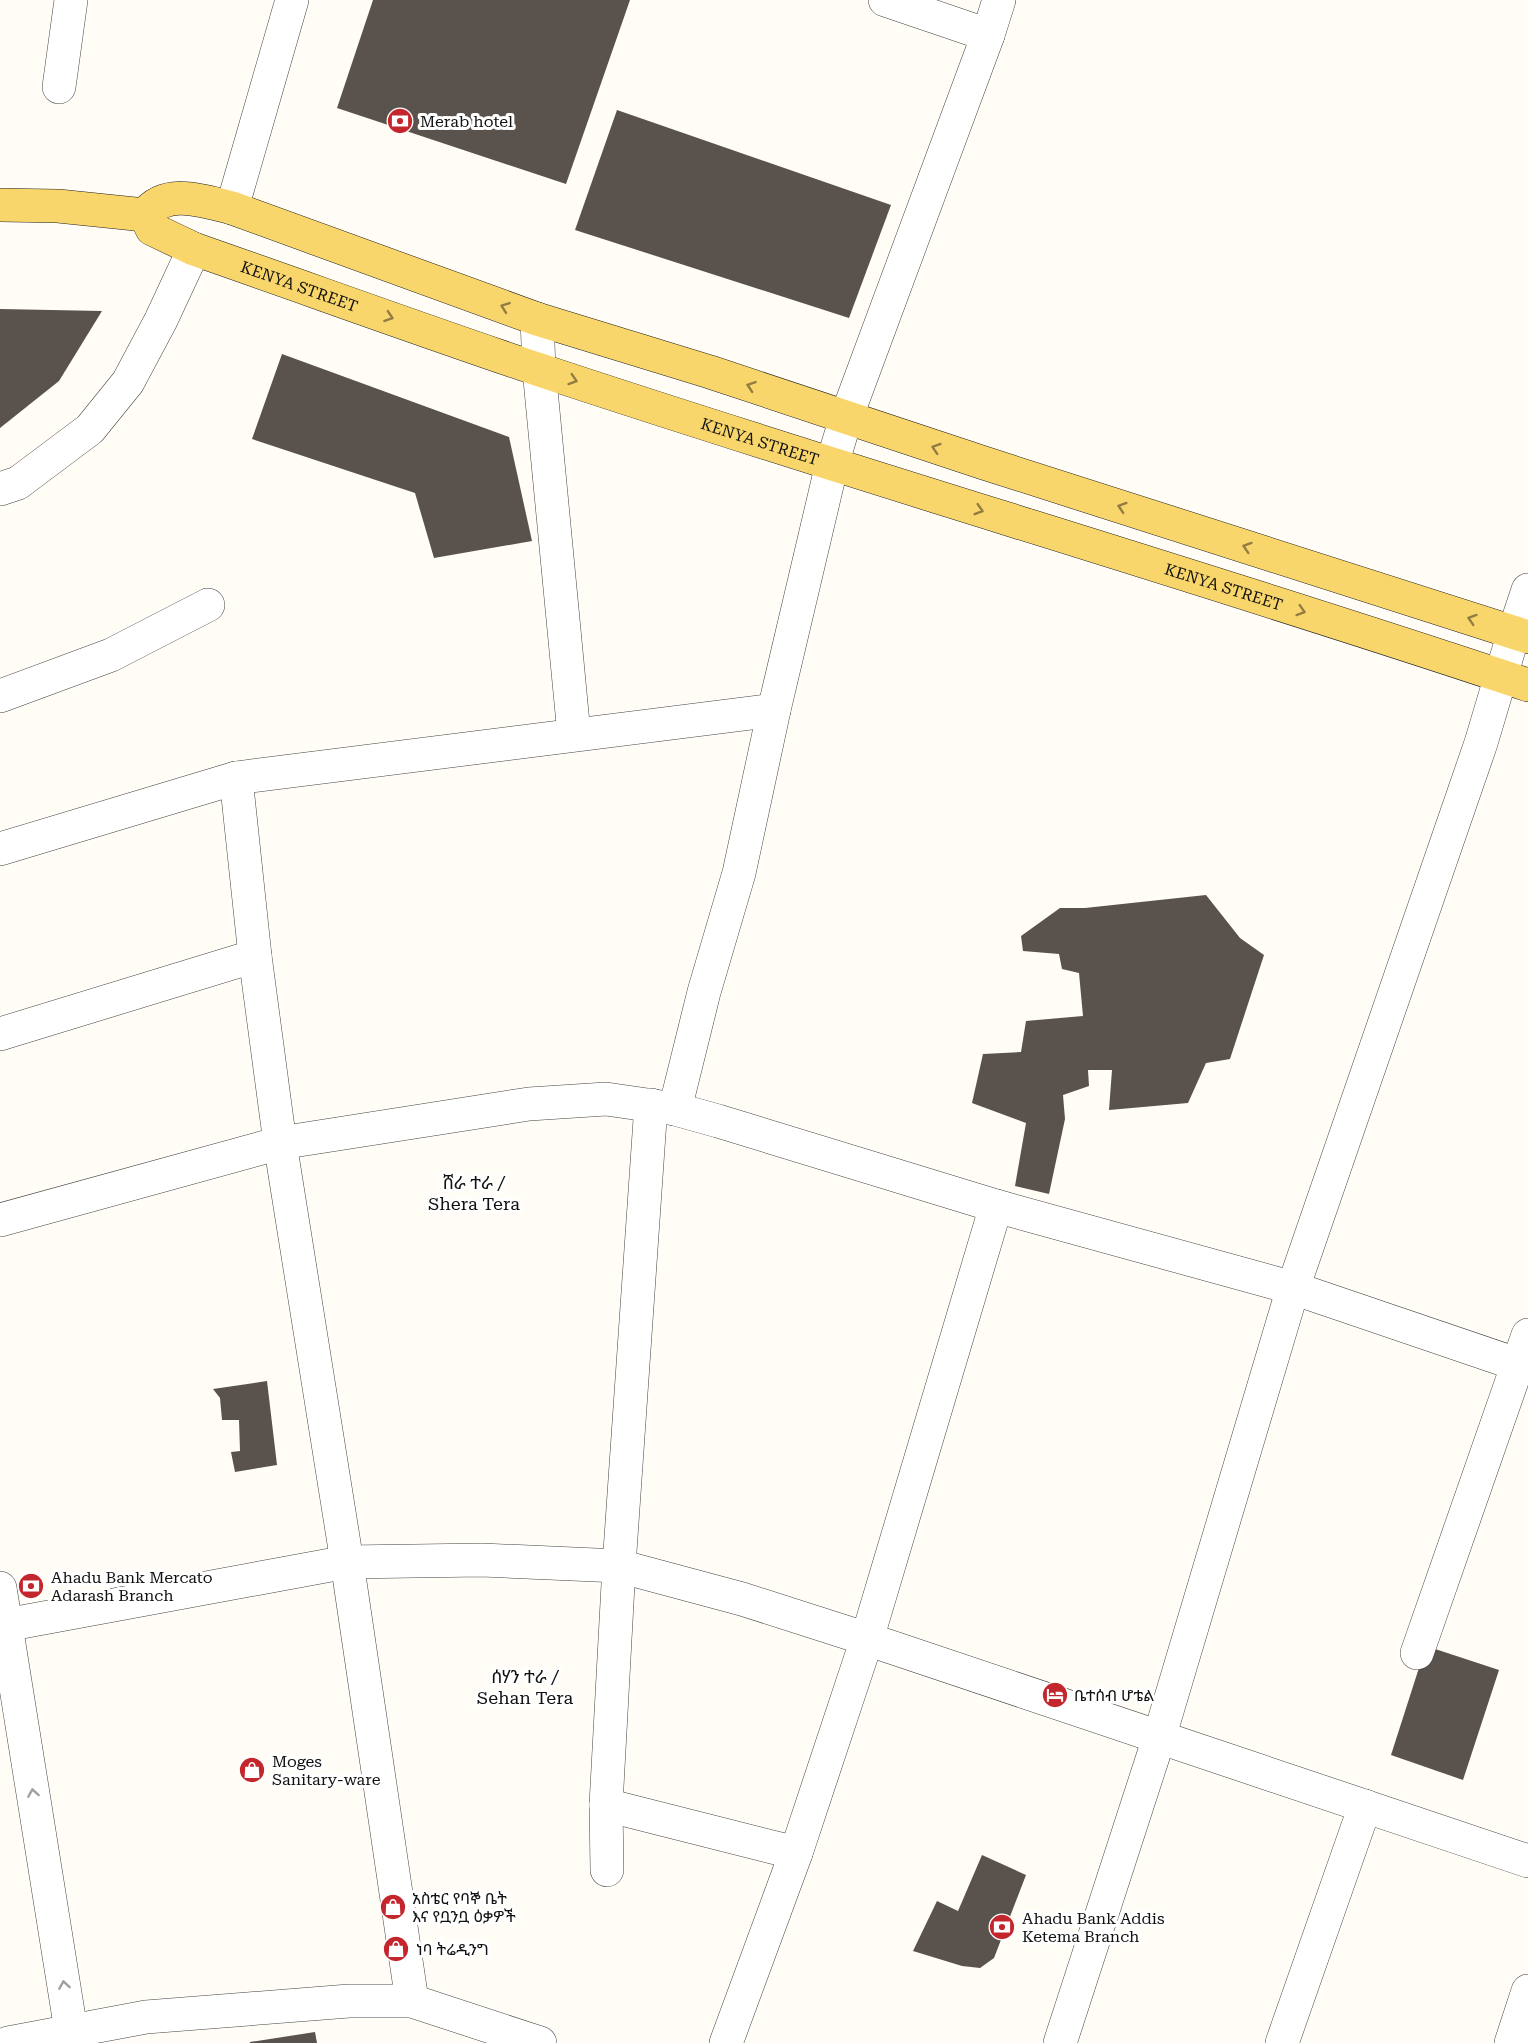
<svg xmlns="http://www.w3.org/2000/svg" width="1528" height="2043" viewBox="0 0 1528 2043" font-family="'Roboto Serif','Noto Sans Ethiopic',serif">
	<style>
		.building { fill: #5a524d }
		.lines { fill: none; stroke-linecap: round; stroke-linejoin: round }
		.minor-casing { stroke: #444; stroke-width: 34 }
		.major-casing { stroke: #222; stroke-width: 34 }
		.minor { stroke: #fff; stroke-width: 33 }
		.major { stroke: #f9d66b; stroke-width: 33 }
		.oneway { stroke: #917d42 }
		.oneway2 { stroke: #a0a0a0 }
		.labels { text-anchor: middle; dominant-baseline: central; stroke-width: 6; stroke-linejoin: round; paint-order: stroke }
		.poi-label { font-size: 16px; fill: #111; stroke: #fff; text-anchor: start }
		.street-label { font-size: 16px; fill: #111; stroke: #fff }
		.neighbourhood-label { font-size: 18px; fill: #111; stroke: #fff }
	</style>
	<rect width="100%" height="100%" fill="#fffdf5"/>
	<g class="building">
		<polygon points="373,0 630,0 566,184 337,108"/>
		<polygon points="617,110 891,205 849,318 575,230"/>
		<polygon points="0,309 102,311 59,381 0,428"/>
		<polygon points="282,354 509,437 532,541 434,558 415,493 252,439"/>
		<polygon points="1206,895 1240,938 1264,955 1230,1059 1206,1063 1188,1103 1109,1110 1112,1070 1088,1070 1089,1086 1063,1095 1065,1119 1049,1194 1015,1186 1026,1123 972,1103 983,1054 1021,1052 1026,1021 1083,1016 1079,973 1062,969 1059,954 1023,951 1021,936 1060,908 1085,908"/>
		<polygon points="267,1381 277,1465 235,1472 231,1452 240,1451 239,1420 222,1420 220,1398 213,1389"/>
		<polygon points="1426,1646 1499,1670 1463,1780 1391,1755"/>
		<polygon points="982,1855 1026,1875 994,1958 980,1968 962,1966 913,1951 937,1901 958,1911"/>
		<polygon points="315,2032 317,2043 250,2043 250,2042"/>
	</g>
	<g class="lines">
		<g class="minor-casing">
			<g id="minor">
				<polyline points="885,0 988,35"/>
				<polyline points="59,87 71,0"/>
				<polyline points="232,208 292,0"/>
				<polyline points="537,319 539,369 574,734"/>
				<polyline points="0,489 18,483 90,429 128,382 161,320 194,249"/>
				<polyline points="0,696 111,655 208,605"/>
				<polyline points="236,778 255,956 280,1143 347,1562 412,2001"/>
				<polyline points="0,849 236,778 774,710"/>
				<polyline points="0,1034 255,956"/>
				<polyline points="675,1109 704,992 739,873 774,710 832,464 846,418 988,35 999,0"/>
				<polyline points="0,1220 280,1143 529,1104 606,1099 675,1109 718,1121 996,1206 1293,1288 1528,1368"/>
				<polyline points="0,1588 73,2043"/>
				<polyline points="0,1626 347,1562 482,1560 619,1566 742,1599 867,1639 1528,1861"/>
				<polyline points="1417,1653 1528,1335"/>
				<polyline points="606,1805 796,1853"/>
				<polyline points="607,1870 606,1805 619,1566 651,1105"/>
				<polyline points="8,2043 146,2017 349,2001 412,2001 540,2043"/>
				<polyline points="726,2043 796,1853 867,1639 996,1206"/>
				<polyline points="1060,2043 1159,1738 1293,1288 1481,743 1514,632 1528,590"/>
				<polyline points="1282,2043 1365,1806"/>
				<polyline points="1511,2043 1528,1991"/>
			</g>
		</g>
		<g class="major-casing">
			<g id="major">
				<polyline points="0,205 58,206 145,215"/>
				<path id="s1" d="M145,215L152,229L194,249C309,289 424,331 540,370C868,479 1200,575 1528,685"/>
				<path d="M145,215C166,187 203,201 232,208L537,319L710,372L984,463L1528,637"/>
			</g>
		</g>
		<use href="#minor" class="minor"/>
		<use href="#major" class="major"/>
	</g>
	<defs><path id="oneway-chevron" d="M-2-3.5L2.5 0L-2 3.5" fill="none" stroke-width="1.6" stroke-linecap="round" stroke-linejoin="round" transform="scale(1.5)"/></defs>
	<g class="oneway">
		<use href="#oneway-chevron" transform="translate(505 307) rotate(-160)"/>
		<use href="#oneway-chevron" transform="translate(389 317) rotate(19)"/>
		<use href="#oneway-chevron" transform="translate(573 380) rotate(18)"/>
		<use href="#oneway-chevron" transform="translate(751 386) rotate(-161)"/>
		<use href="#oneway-chevron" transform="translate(936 448) rotate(-162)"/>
		<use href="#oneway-chevron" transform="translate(1122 507) rotate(-162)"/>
		<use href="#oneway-chevron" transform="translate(979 510) rotate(17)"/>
		<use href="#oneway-chevron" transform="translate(1247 547) rotate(-162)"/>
		<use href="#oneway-chevron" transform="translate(1301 611) rotate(18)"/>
		<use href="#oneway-chevron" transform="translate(1472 619) rotate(-162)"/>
	</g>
	<g class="oneway2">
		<use href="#oneway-chevron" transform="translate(33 1793) rotate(-99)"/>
		<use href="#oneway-chevron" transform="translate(64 1985) rotate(-99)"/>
	</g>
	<defs>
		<g id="bank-disc" transform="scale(1.35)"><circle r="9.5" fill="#c4262e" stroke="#fff"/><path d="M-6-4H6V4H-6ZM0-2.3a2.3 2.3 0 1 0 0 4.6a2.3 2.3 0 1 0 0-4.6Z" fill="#fff"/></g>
		<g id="hotel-disc" transform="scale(1.35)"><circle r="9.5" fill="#c4262e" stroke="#fff"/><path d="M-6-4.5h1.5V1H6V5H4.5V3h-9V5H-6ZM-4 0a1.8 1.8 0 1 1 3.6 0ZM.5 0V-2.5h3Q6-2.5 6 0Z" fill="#fff"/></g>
		<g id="shop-disc" transform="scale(1.35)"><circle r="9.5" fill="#c4262e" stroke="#fff"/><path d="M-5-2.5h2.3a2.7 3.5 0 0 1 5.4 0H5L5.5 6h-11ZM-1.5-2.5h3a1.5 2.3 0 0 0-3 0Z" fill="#fff"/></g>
	</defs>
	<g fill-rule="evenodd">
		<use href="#bank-disc" x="400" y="121"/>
		<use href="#bank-disc" x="31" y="1586"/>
		<use href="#hotel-disc" x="1055" y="1695"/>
		<use href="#shop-disc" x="252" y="1770"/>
		<use href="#shop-disc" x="393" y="1907"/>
		<use href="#bank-disc" x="1002" y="1927"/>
		<use href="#shop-disc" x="396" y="1949"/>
	</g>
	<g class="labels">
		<g class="poi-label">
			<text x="420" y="121">Merab hotel</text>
			<text x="51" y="1577">Ahadu Bank Mercato<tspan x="51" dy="18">Adarash Branch</tspan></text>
			<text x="1074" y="1695">ቤተሰብ ሆቴል</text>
			<text x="272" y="1761">Moges<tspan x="272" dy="18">Sanitary-ware</tspan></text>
			<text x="412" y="1898">አስቴር የባኞ ቤት<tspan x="412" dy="18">እና የቧንቧ ዕቃዎች</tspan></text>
			<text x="1022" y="1918">Ahadu Bank Addis<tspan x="1022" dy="18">Ketema Branch</tspan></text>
			<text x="416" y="1949">ነባ ትሬዲንግ</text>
		</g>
		<g class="street-label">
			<text stroke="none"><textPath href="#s1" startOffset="174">KENYA STREET</textPath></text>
			<text stroke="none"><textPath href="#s1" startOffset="660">KENYA STREET</textPath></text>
			<text stroke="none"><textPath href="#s1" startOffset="1146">KENYA STREET</textPath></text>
		</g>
		<g class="neighbourhood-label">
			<text x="474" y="1182">ሸራ ተራ /<tspan x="474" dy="21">Shera Tera</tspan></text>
			<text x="525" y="1676">ሰሃን ተራ /<tspan x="525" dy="21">Sehan Tera</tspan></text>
		</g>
	</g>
</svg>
